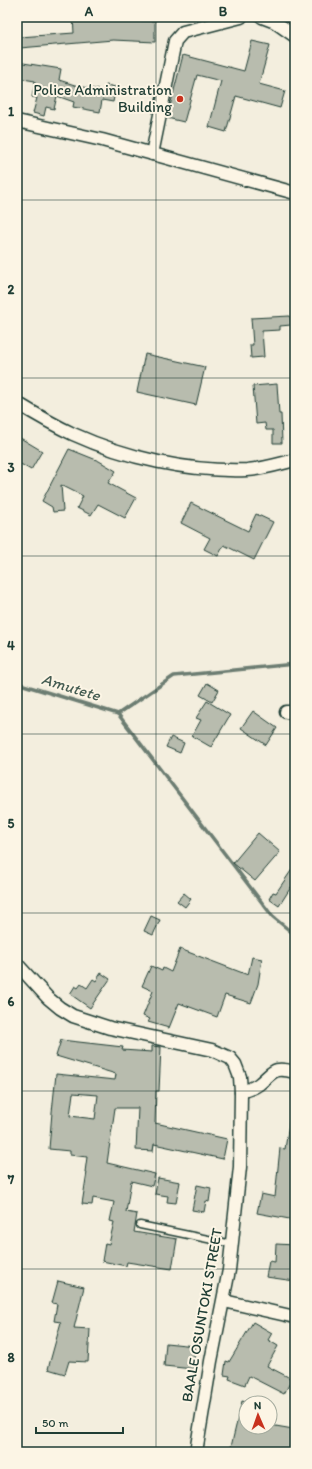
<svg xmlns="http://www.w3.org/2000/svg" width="312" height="1469" viewBox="0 0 312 1469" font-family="Itim,sans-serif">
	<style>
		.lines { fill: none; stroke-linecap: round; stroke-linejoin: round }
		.stream { stroke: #6c7d72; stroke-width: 3.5 }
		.building { fill: #b8bcae; stroke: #1f3d34; fill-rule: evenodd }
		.lane-casing { stroke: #1f3d34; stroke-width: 9 }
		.street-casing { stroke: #1f3d34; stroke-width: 15 }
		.lane { stroke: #fcf5e5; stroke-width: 6 }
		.street { stroke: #fcf5e5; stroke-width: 12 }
		.grid { fill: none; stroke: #1f3d34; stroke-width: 1; stroke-opacity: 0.55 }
		.poi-dot { fill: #c8321e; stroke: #fcf5e5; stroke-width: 1.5 }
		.labels { text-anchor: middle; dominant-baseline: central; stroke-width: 4; stroke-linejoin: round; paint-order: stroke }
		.poi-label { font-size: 15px; fill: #1f3d34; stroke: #fcf5e5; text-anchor: end }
		.street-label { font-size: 15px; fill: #1f3d34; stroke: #fcf5e5 }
		.water-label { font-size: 16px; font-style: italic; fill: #465d53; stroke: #fcf5e5 }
		.neatline { fill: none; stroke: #1f3d34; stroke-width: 1.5 }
		.grid-label { font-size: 13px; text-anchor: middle; font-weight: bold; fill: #1f3d34 }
	</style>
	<rect width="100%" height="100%" fill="#f3eede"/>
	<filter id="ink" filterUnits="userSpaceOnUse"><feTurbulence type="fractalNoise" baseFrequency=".025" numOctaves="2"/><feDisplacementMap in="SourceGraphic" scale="8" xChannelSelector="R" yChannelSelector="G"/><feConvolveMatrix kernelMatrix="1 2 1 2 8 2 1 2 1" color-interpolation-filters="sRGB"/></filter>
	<g filter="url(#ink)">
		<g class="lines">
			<g class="stream">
				<polyline points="17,683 118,714"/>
				<polyline points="118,714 273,917 295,935"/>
				<polyline points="118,714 174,676 295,664"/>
			</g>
		</g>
		<g class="building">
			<polygon points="73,17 106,17 106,20 155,21 155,42 113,40 20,48 20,37 74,33"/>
			<polygon points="252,41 270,45 259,84 285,91 280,108 236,96 226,132 209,127 221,81 197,75 184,122 167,118 183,55 244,71"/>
			<polygon points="17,62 61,69 59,80 78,86 105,91 106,85 116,87 113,102 102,100 100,112 73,107 74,102 57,96 54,109 46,107 44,116 33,113 37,98 32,97 35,81 17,78"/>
			<polygon points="290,316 291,325 280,326 280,330 262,331 264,357 251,358 250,345 253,345 251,318"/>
			<polygon points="145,354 205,367 196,405 137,392"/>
			<polygon points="277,384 279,414 281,414 282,443 273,443 273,430 266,430 265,423 256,424 253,386"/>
			<polygon points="17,436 42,451 31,470 17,462"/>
			<polygon points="69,449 99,461 116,471 108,483 136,498 125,518 98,504 91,515 77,508 83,496 61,485 63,511 53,512 52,507 42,501"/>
			<polygon points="191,503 248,531 256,514 273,522 254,560 224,545 218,556 204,549 210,538 181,523"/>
			<polygon points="207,683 219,690 212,702 200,695"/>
			<polygon points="207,701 230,715 211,747 192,736 201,720 196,718"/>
			<polygon points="253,711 277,728 266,745 241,728"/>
			<polygon points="171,737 184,743 180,753 166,747"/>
			<polygon points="258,833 280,852 255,881 233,863"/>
			<polygon points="295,865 295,890 291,887 279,906 269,899 273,892 276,893"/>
			<polygon points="184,893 191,899 185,907 177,901"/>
			<polygon points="151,916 160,920 153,935 144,931"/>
			<polygon points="180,949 248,975 252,957 262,959 258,984 251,1003 225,995 217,1017 179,1003 169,1028 148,1022 150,1019 143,1016 153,991 142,986 151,966 162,971 163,968 171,972"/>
			<polygon points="101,973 110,979 90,1008 70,994 75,986 78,988 81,984 87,988 93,979 96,981"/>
			<path d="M61,1040L123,1047L122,1050L152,1052V1046L161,1047L159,1091H156L155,1123L227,1139L223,1159L154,1144L153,1151L136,1150L138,1108H115L107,1163L155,1174L152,1186L131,1181L126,1212L137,1214L134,1232L177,1239L172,1269L127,1262L126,1266L102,1261L105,1243L109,1244L114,1222L110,1221L114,1202L93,1198L92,1205L82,1204L87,1172H85L87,1157L70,1155V1151L49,1149L52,1112L56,1074L115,1080L116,1074L56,1056ZM73,1093L98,1095L95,1119L70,1116Z"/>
			<polygon points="290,1117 295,1118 295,1220 257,1213 261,1194 275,1197 280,1148 285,1149"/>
			<polygon points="158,1178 180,1182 176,1203 167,1202 168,1196 155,1194"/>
			<polygon points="197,1185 211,1188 209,1202 206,1201 204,1212 192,1210"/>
			<polygon points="276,1244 295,1245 295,1281 266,1277 269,1261 275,1262"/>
			<polygon points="58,1281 84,1287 74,1328 90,1329 88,1362 69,1361 65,1374 48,1369 61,1322 54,1321 57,1304 52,1303"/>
			<polygon points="253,1322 272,1333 268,1340 278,1346 267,1366 292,1379 284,1394 249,1376 245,1385 229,1379 230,1376 224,1375 226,1361 229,1362"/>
			<polygon points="166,1343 195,1346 193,1369 164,1366"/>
			<polygon points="242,1401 246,1402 246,1427 270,1427 270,1425 293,1429 289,1452 230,1451"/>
		</g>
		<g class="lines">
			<g class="lane-casing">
				<polyline id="lane" points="140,1225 232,1244"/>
			</g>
			<g class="street-casing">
				<g id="street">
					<polyline points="262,17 275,22 295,36"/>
					<polyline points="17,121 102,140 295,193"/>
					<polyline points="152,154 175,41 183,32 241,17"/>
					<path d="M17,403C35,414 54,425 73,434C126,458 188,472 247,470C263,469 279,464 295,460"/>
					<polyline points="286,712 295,712"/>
					<polyline points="17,964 48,998 60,1008 73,1016 110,1028 212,1050 230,1058 235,1064 240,1077 241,1092 240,1167 229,1270 211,1361 196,1452"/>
					<path d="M241,1092C247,1090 254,1088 259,1084C274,1072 272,1066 295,1072"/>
					<polyline points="224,1301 295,1317"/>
				</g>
			</g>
			<use href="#lane" class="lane"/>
			<use href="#street" class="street"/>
		</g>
	</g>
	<path class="grid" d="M156,17V1452M17,200H295M17,378H295M17,556H295M17,734H295M17,913H295M17,1091H295M17,1269H295"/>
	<circle class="poi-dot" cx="180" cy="99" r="4"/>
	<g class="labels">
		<g class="poi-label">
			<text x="172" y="90">Police Administration<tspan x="172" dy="17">Building</tspan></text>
		</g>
		<g class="street-label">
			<text transform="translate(202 1315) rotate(-80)">BAALE OSUNTOKI STREET</text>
		</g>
		<g class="water-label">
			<text transform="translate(71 687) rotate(17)">Amutete</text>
		</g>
	</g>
	<rect width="312" height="1469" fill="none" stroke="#fcf5e5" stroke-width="44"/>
	<g transform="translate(258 1415) rotate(358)"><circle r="19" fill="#fcf5e5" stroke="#a4ab9e"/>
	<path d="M0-3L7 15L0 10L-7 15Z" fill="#c8321e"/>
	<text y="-6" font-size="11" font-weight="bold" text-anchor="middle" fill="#1f3d34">N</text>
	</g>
	<path d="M36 1427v6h87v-6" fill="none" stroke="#1f3d34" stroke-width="2"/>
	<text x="42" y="1427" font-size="12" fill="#1f3d34" stroke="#fcf5e5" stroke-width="3" paint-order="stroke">50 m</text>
	<rect x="22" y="22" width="268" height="1425" class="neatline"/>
	<g class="grid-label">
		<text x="89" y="16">A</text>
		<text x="223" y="16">B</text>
		<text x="11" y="116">1</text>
		<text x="11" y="294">2</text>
		<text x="11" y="472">3</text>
		<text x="11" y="650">4</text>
		<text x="11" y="828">5</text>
		<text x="11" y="1006">6</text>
		<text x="11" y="1184">7</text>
		<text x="11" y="1362">8</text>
	</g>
</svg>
